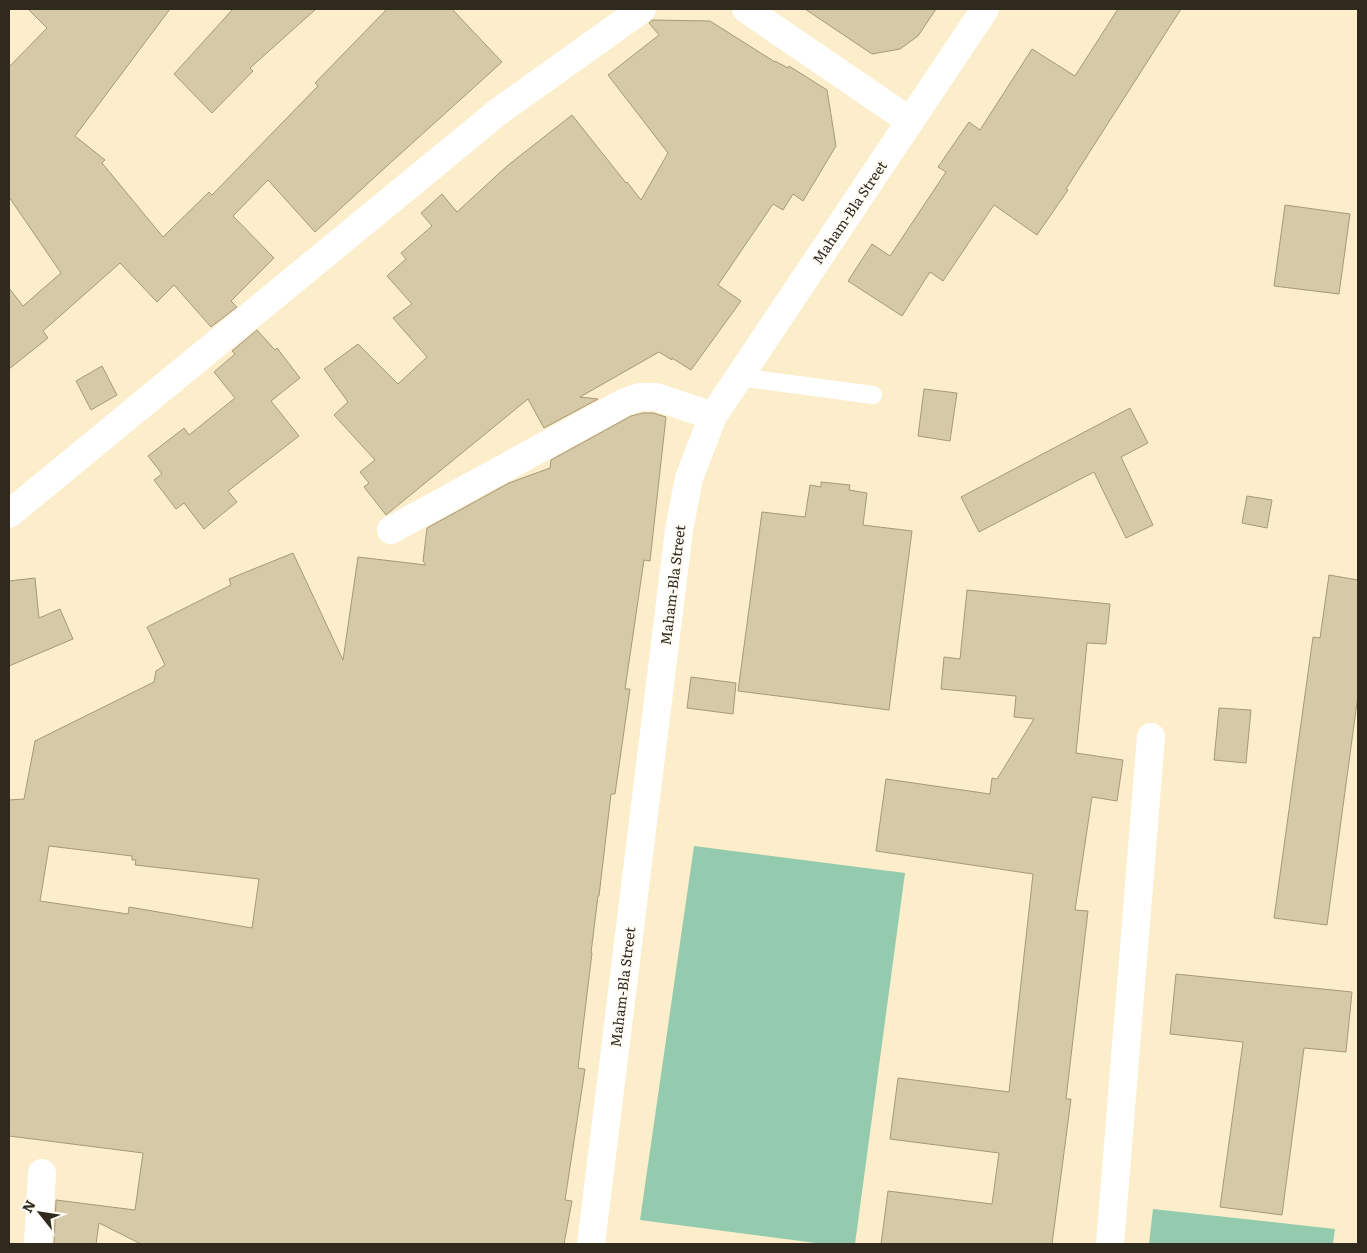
<svg xmlns="http://www.w3.org/2000/svg" width="1367" height="1253" viewBox="0 0 1367 1253" font-family="Literata,serif">
	<style>
		.green { fill: #94cbae }
		.building { fill: #d5c9a7; stroke: #a59978; fill-rule: evenodd }
		.lines { fill: none; stroke-linecap: round; stroke-linejoin: round }
		.lane { stroke: #fff; stroke-width: 18 }
		.street { stroke: #fff; stroke-width: 28 }
		.labels { text-anchor: middle; dominant-baseline: central; stroke-width: 5; stroke-linejoin: round; paint-order: stroke }
		.street-label { font-size: 14px; fill: #2f2a1d; stroke: #fffcf5 }
	</style>
	<rect width="100%" height="100%" fill="#fceecb"/>
	<g class="green">
		<polygon points="694,846 905,873 855,1244 824,1244 640,1220"/>
		<polygon points="1153,1209 1335,1229 1333,1244 1149,1244"/>
	</g>
	<g class="building">
		<polygon points="28,9 170,9 75,136 105,160 102,163 163,237 209,192 212,195 318,86 315,83 387,9 452,9 502,62 377,175 315,232 268,180 233,216 274,258 231,301 237,307 211,327 174,285 157,302 120,263 43,331 48,338 9,369 9,288 23,306 61,273 9,197 9,67 47,28"/>
		<polygon points="233,9 316,9 250,68 253,71 212,113 174,74"/>
		<polygon points="805,9 936,9 918,36 900,49 872,54"/>
		<polygon points="1118,9 1181,9 1066,189 1068,190 1037,235 994,205 943,281 930,272 902,316 848,281 872,244 890,256 946,172 938,167 969,122 980,130 1032,49 1075,76"/>
		<polygon points="652,20 710,21 775,62 775,61 788,68 789,66 827,90 836,146 803,201 793,194 783,210 773,204 718,285 741,301 691,370 672,358 672,360 659,352 580,397 598,399 544,428 528,399 386,515 364,487 369,483 360,472 375,460 334,415 348,402 324,369 358,344 398,384 427,357 393,318 412,304 387,276 406,259 401,253 432,226 421,213 442,194 457,212 507,166 572,115 626,183 627,182 641,200 668,153 608,75 659,35 649,23"/>
		<polygon points="1285,205 1350,214 1339,294 1274,286"/>
		<polygon points="257,330 275,350 277,348 300,378 271,401 299,436 228,491 237,502 204,529 184,503 176,509 154,480 162,474 148,456 184,428 189,435 235,398 214,372 235,354 232,351"/>
		<polygon points="102,366 117,395 91,410 76,381"/>
		<polygon points="924,389 957,393 950,441 918,436"/>
		<polygon points="1130,408 1148,443 1121,457 1153,525 1126,538 1094,472 979,532 961,497"/>
		<path d="M643,413H653L666,417L650,561L644,560L625,689H630L615,794H611L599,896H598L591,953H592L578,1068L585,1069L565,1200L572,1201L564,1244H141L99,1223L96,1244H54L56,1200L135,1210L143,1153L9,1136V800L24,799L35,741L154,682L156,671L165,665L147,627L231,585L229,579L293,553L343,660L358,557L426,565L423,561L427,528L509,483L550,468L551,460L631,416ZM49,846L132,856V860H136L135,865L259,879L252,928L129,907L128,914L40,901Z"/>
		<polygon points="821,482 850,485 849,490 867,493 863,525 912,531 889,710 738,691 762,512 805,517 810,485 821,487"/>
		<polygon points="1247,496 1272,500 1267,528 1242,523"/>
		<polygon points="1329,575 1358,580 1358,695 1327,925 1274,918 1313,637 1320,638"/>
		<polygon points="35,578 39,618 60,609 73,639 9,666 9,581"/>
		<polygon points="967,590 1110,604 1106,644 1087,643 1076,753 1123,760 1117,801 1092,797 1075,910 1088,911 1066,1099 1071,1099 1052,1244 881,1244 888,1191 992,1204 999,1153 890,1139 898,1078 1009,1092 1033,874 876,851 886,779 990,794 992,778 997,779 1034,719 1014,717 1016,696 941,689 944,657 960,659"/>
		<polygon points="691,677 736,683 733,714 687,708"/>
		<polygon points="1219,708 1251,710 1246,763 1214,760"/>
		<polygon points="1176,974 1352,992 1346,1052 1304,1048 1282,1215 1220,1207 1243,1042 1170,1034"/>
	</g>
	<g class="lines">
		<polyline class="lane" points="739,377 873,395"/>
		<g class="street">
			<polyline points="746,9 910,121"/>
			<polyline points="9,514 498,112 642,9"/>
			<polyline points="391,530 625,402 640,397 656,397 713,416"/>
			<polyline points="38,1244 42,1173"/>
			<polyline points="591,1244 679,530 689,478 713,416 985,9"/>
			<polyline points="1110,1244 1151,737"/>
		</g>
	</g>
	<g class="labels">
		<g class="street-label">
			<text transform="translate(849 212) rotate(-56)">Maham-Bla Street</text>
			<text transform="translate(672 585) rotate(-83)">Maham-Bla Street</text>
			<text transform="translate(622 987) rotate(-83)">Maham-Bla Street</text>
		</g>
	</g>
	<rect width="1367" height="1253" fill="none" stroke="#2f2a1d" stroke-width="20"/>
	<g transform="translate(40 1213) rotate(300)" stroke="#fffcf5" stroke-width="4" paint-order="stroke">
	<path d="M0-4L9 19L0 12L-9 19Z" fill="#2f2a1d"/>
	<text y="-8" font-size="14" font-weight="bold" text-anchor="middle" fill="#2f2a1d">N</text>
	</g>
</svg>
